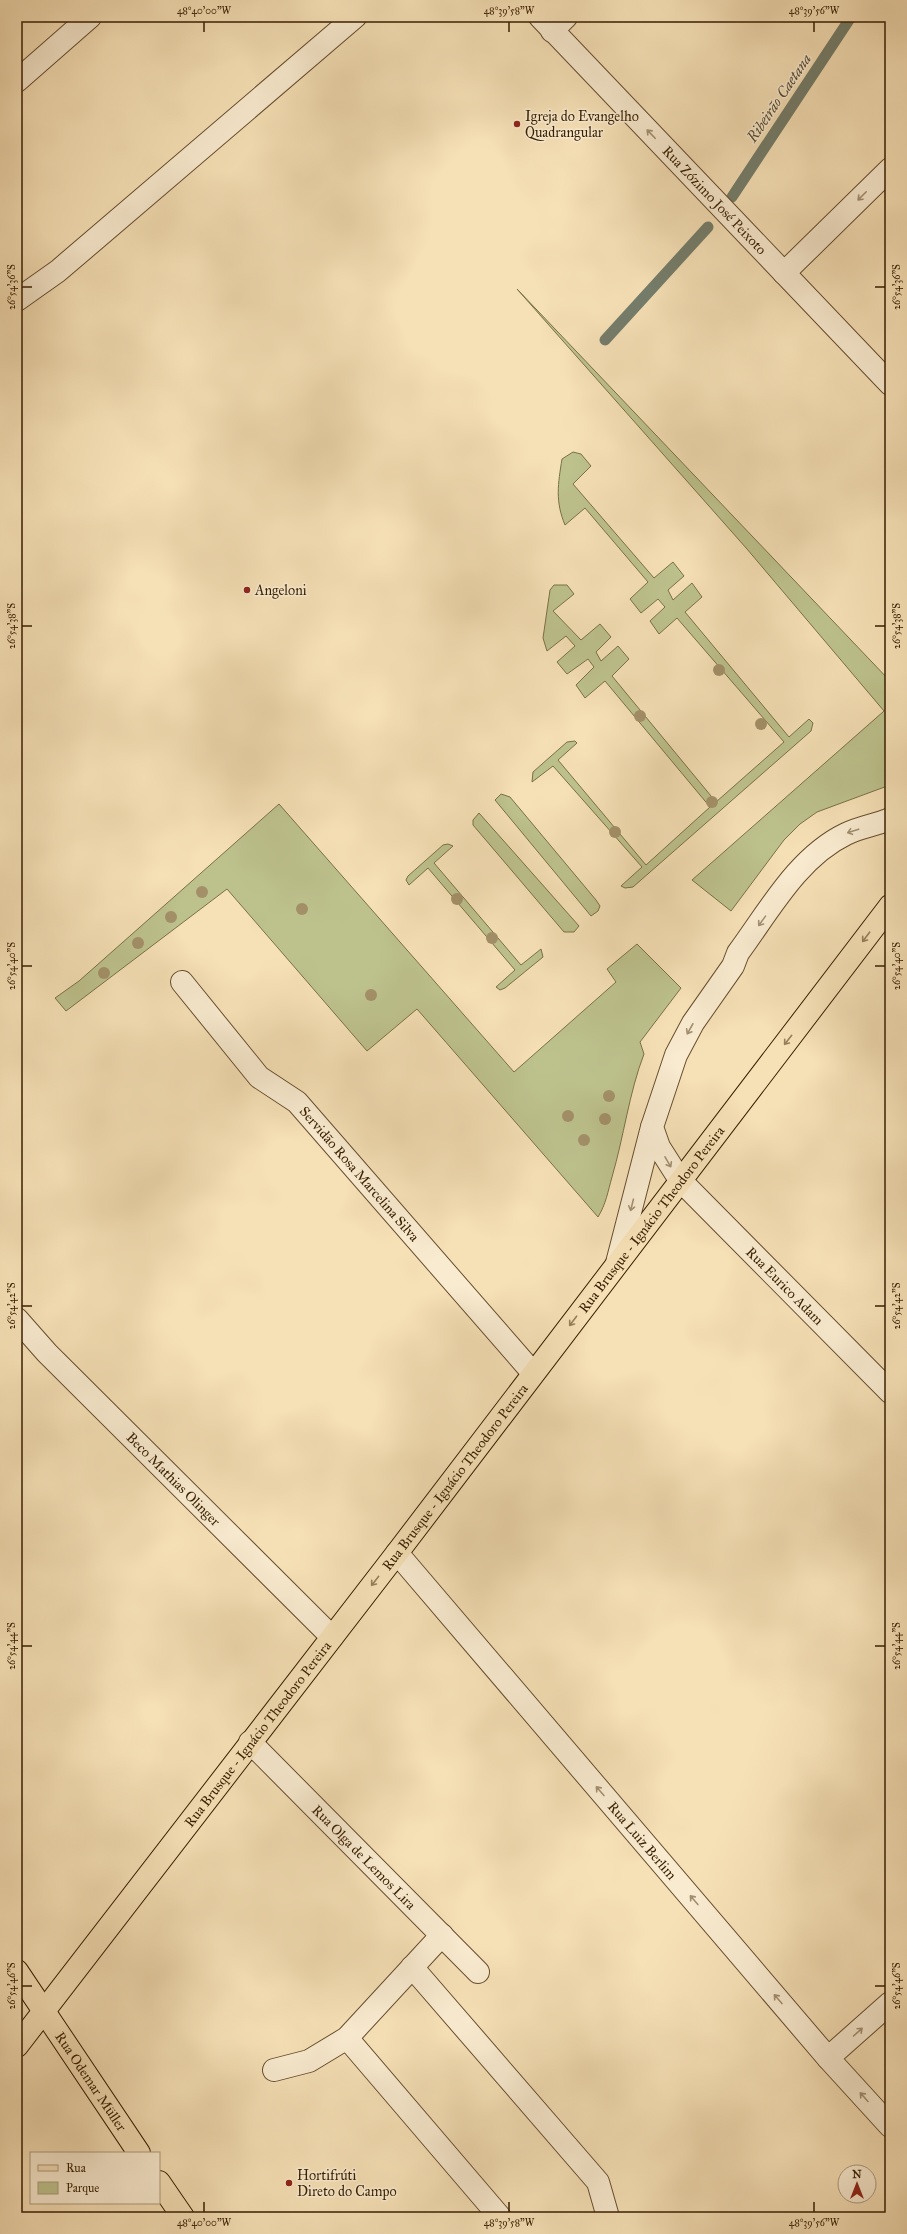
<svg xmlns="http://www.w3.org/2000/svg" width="907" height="2234" viewBox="0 0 907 2234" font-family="'IM FELL Great Primer',serif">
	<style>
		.green { fill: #bdc28d; stroke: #7a7046 }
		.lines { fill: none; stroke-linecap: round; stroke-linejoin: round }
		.stream { stroke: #747d6b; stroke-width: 11 }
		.minor-casing { stroke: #674e2e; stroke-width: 24 }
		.major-casing { stroke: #371e00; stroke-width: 24 }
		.minor { stroke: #f9ebd0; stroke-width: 22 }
		.major { stroke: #f6e0b6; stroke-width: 22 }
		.tree { fill: #a39069 }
		.oneway { stroke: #a28f72 }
		.oneway2 { stroke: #967f5b }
		.ticks { fill: none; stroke: #371e00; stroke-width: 1.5 }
		.poi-dot { fill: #8f2418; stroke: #f9ebd0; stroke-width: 1.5 }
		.labels { text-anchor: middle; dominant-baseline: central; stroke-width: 3; stroke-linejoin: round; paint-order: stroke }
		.poi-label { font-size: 14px; fill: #371e00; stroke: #f9ebd0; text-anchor: start }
		.street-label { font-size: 14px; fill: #371e00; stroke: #f9ebd0 }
		.water-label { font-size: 15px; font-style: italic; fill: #564d35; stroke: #f9ebd0 }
		.neatline { fill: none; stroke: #371e00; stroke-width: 1.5 }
		.ticks-label { font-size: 10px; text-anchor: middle; fill: #371e00 }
	</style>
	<rect width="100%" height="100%" fill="#f6e0b6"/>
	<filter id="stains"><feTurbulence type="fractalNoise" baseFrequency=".005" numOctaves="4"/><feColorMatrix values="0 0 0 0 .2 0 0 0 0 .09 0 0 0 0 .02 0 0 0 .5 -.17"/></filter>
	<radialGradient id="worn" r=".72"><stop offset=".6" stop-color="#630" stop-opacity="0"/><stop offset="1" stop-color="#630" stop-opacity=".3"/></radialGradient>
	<g class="green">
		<polygon points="517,289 890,681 890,785 817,812 800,824 784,840 731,911 692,880 884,711 747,549"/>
		<path d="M573,452L581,454L591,466L573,484L654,578L673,562L684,576L668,590L673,600L692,583L702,597L685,612L789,737L809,719L813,723L811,731L633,887L625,888L621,886L642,867L553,766L532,782L533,772L567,742L575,741L577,743L558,760L646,865L710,807L605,681L585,698L576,685L594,667L588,659L567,674L557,662L575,646L566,636L547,651L543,638L550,590L554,585H567L574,594L553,611L581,640L600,624L611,637L596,652L601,661L618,646L629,659L612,676L716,802L784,742L677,618L659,634L650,621L665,607L658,599L641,613L630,599L648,582L585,508L565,525C555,501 558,484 562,459Z"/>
		<polygon points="501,794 510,797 596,900 600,906 598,911 591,916 495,800"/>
		<path d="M279,804L514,1072L616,982L607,969L637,944L681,988L640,1042L644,1054C629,1093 624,1136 612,1177C608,1191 606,1204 598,1217L417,1009L367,1051L227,889L66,1011L55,998L79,981Z"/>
		<polygon points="479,813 579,926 574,932 564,932 473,825 473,820"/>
		<polygon points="448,844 453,846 434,863 521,965 541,949 543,957 505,988 500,990 496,987 515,970 428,868 409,885 406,880 408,876 443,845"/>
	</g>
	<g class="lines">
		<g class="stream">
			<polyline points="732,197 851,17"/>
			<polyline points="605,340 708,227"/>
		</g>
		<g class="minor-casing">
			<g id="minor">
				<path id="s1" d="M540,17L890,384"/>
				<polyline points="552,31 566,17"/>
				<polyline points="17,81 90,17"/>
				<polyline points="784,273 890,169"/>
				<polyline points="17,300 58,271 355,17"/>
				<path id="s2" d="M890,819C876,825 860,827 846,834C798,857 769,911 738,953L733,966L693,1023L676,1055L652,1127L659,1147L680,1180L890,1392"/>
				<path id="s3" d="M182,982L259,1077L297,1102L533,1373"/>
				<polyline points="617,1263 652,1127"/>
				<path id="s4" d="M17,1319L47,1353L332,1637"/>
				<path id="s5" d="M397,1553L828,2058L890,2126"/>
				<path id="s6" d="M250,1742L478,1972"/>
				<polyline points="412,1967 598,2182 608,2217"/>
				<polyline points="347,2038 500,2217"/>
				<polyline points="828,2058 890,2003"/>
				<polyline points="274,2070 309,2061 347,2038 442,1935"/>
			</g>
		</g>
		<g class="major-casing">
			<g id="major">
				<path id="s7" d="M17,1971L139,2153"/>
				<path id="s8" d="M17,2046L397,1553L890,906"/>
				<polyline points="159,2182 183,2217"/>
			</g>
		</g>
		<use href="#minor" class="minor"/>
		<use href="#major" class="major"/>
	</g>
	<g class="tree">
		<circle cx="719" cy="670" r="6"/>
		<circle cx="640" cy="716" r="6"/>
		<circle cx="761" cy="724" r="6"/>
		<circle cx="712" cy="802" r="6"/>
		<circle cx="615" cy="832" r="6"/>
		<circle cx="202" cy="892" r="6"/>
		<circle cx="457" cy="899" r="6"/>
		<circle cx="302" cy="909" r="6"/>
		<circle cx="171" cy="917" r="6"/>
		<circle cx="492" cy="938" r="6"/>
		<circle cx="138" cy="943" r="6"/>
		<circle cx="104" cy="973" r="6"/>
		<circle cx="371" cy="995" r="6"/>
		<circle cx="609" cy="1096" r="6"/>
		<circle cx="568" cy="1116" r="6"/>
		<circle cx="605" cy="1119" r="6"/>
		<circle cx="584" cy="1140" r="6"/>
	</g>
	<defs><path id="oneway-shaft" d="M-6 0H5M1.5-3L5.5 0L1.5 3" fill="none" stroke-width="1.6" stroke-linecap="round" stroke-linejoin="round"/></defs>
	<g class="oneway">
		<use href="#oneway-shaft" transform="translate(651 134) rotate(-134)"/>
		<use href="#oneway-shaft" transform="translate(862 196) rotate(135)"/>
		<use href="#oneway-shaft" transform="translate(853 831) rotate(162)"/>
		<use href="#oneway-shaft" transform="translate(762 921) rotate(126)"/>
		<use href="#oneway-shaft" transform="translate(690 1029) rotate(119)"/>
		<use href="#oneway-shaft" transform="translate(668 1162) rotate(60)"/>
		<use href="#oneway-shaft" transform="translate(632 1205) rotate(104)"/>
		<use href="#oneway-shaft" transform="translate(600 1791) rotate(-131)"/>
		<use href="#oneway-shaft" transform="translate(694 1900) rotate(-131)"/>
		<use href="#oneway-shaft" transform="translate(778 1999) rotate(-131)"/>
		<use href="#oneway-shaft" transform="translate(858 2032) rotate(-42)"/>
		<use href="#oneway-shaft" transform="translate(864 2097) rotate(-132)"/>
	</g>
	<g class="oneway2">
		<use href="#oneway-shaft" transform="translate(866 937) rotate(127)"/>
		<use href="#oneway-shaft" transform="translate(788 1040) rotate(128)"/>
		<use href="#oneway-shaft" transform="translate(573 1321) rotate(127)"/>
		<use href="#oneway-shaft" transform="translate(375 1581) rotate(128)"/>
	</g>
	<path class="ticks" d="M204,22V32M509,22V32M814,22V32M22,287H32M875,287H885M22,626H32M875,626H885M22,966H32M875,966H885M22,1306H32M875,1306H885M22,1646H32M875,1646H885M22,1986H32M875,1986H885M204,2202V2212M509,2202V2212M814,2202V2212"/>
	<g class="poi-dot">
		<circle cx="517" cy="124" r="4"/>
		<circle cx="247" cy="590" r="4"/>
		<circle cx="289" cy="2183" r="4"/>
	</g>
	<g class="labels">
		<g class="poi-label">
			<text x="525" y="116">Igreja do Evangelho<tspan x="525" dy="16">Quadrangular</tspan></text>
			<text x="255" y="590">Angeloni</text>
			<text x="297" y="2175">Hortifrúti<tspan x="297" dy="16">Direto do Campo</tspan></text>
		</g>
		<g class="street-label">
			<text stroke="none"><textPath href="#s1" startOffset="253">Rua Zózimo José Peixoto</textPath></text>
			<text stroke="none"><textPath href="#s3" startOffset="263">Servidão Rosa Marcelina Silva</textPath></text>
			<text stroke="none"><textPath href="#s8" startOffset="1042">Rua Brusque - Ignácio Theodoro Pereira</textPath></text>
			<text stroke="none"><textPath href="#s2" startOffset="614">Rua Eurico Adam</textPath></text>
			<text stroke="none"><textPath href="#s8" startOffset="718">Rua Brusque - Ignácio Theodoro Pereira</textPath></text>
			<text stroke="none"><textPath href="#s4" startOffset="224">Beco Mathias Olinger</textPath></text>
			<text stroke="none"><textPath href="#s8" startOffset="394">Rua Brusque - Ignácio Theodoro Pereira</textPath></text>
			<text stroke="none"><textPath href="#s5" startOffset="378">Rua Luiz Berlim</textPath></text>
			<text stroke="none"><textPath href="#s6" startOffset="162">Rua Olga de Lemos Lira</textPath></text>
			<text stroke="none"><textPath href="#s7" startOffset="133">Rua Odemar Müller</textPath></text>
		</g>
		<g class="water-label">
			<text transform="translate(779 98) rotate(-56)">Ribeirão Caetana</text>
		</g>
	</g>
	<rect width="907" height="2234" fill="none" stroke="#f6e0b6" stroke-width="44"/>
	<rect x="30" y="2152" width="130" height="52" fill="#f9ebd0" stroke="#ab997d"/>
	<rect x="38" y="2165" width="20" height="6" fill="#f6e0b6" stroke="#ab997d"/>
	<text x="66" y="2172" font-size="12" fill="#371e00">Rua</text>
	<rect x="38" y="2182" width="20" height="12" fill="#bdc28d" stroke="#ab997d"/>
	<text x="66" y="2192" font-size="12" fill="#371e00">Parque</text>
	<g transform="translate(857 2184)"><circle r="19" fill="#f9ebd0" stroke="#ab997d"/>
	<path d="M0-3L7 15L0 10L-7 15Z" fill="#8f2418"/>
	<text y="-6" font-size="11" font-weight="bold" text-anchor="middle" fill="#371e00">N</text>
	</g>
	<rect x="22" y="22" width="863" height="2190" class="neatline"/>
	<g class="ticks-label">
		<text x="204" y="14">48°40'00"W</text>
		<text x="509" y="14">48°39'58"W</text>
		<text x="814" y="14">48°39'56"W</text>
		<text transform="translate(11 287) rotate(-90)" y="4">26°54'36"S</text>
		<text transform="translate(896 287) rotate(-90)" y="4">26°54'36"S</text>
		<text transform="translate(11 626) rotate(-90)" y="4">26°54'38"S</text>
		<text transform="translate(896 626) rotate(-90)" y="4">26°54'38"S</text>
		<text transform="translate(11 966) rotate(-90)" y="4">26°54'40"S</text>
		<text transform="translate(896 966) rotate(-90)" y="4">26°54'40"S</text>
		<text transform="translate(11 1306) rotate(-90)" y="4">26°54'42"S</text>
		<text transform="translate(896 1306) rotate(-90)" y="4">26°54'42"S</text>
		<text transform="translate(11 1646) rotate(-90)" y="4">26°54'44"S</text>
		<text transform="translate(896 1646) rotate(-90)" y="4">26°54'44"S</text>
		<text transform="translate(11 1986) rotate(-90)" y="4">26°54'46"S</text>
		<text transform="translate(896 1986) rotate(-90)" y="4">26°54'46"S</text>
		<text x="204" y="2226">48°40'00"W</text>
		<text x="509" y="2226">48°39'58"W</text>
		<text x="814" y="2226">48°39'56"W</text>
	</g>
	<rect width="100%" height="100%" filter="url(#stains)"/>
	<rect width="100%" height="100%" fill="url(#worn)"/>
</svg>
